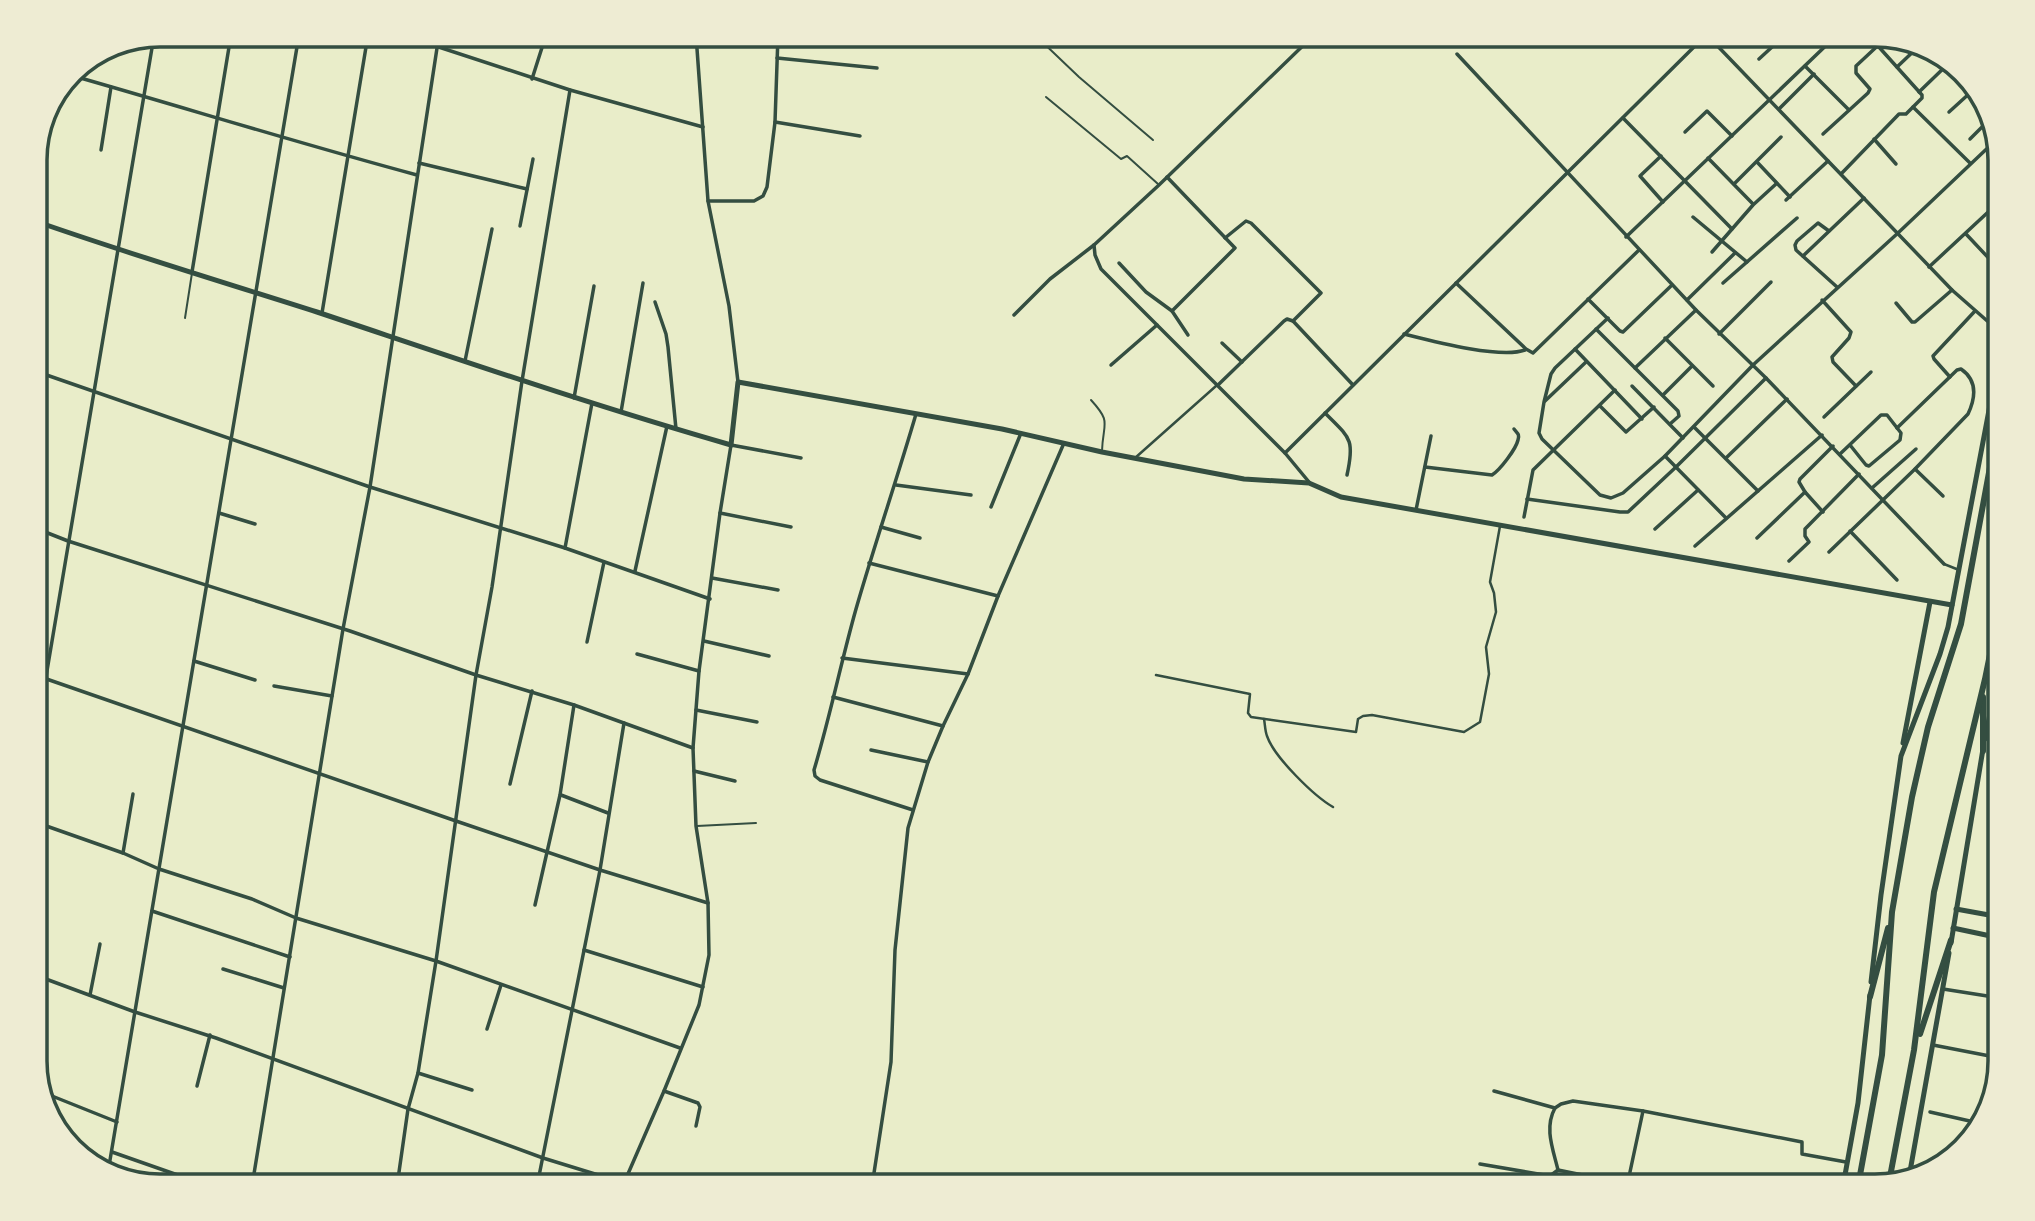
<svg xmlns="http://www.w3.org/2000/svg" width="2035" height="1221" viewBox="0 0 2035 1221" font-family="'Nunito Sans',sans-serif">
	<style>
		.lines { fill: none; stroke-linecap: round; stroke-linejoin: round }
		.service { stroke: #344e41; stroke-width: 2 }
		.pedestrian { stroke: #344e41; stroke-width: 2.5 }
		.minor { stroke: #344e41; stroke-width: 3.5 }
		.tertiary { stroke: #344e41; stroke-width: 5 }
		.trunk { stroke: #344e41; stroke-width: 6 }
		.rim { fill: none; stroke: #344e41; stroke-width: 3.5 }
	</style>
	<rect width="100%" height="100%" fill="#e9edc9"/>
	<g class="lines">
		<g class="service">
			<polyline points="1035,35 1079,77 1153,140"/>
			<polyline points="1046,97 1121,159 1127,156 1158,184"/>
			<polyline points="185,318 192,273"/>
			<path d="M1091,400C1112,423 1103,422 1102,451"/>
			<polyline points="697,826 756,823"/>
		</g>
		<g class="pedestrian">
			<polyline points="1135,458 1216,386"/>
			<polyline points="1944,564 1959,570"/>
			<polyline points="1156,675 1250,694 1248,713 1251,717 1356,732 1358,719 1363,716 1372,715 1464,732 1480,722 1489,674 1486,647 1496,612 1494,593 1490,582 1500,526"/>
			<path d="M1264,719C1265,724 1265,731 1267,736C1274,757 1314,796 1333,807"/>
		</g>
		<g class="minor">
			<polyline points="402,35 570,90 703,127"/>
			<polyline points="653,35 697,46"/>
			<polyline points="696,35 708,201 729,306 738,382"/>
			<polyline points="714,35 778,36"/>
			<polyline points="1707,35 1952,290 1993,326"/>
			<polyline points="1822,35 1829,43"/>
			<polyline points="1457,54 1696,310 1766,378 1944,564"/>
			<polyline points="777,58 877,68"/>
			<polyline points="1759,59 1785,35"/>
			<polyline points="1947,65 1971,92 1949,112"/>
			<polyline points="1805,66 1849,110"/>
			<polyline points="1897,67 1918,47"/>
			<path d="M70,75C186,108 301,144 417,175"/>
			<polyline points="532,79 546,35"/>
			<polyline points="1919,92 1949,63"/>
			<polyline points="1913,107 1970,163"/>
			<polyline points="1779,109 1814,74"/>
			<polyline points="1623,118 1732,229"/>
			<polyline points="775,122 860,136"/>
			<polyline points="1685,132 1707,111 1732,136"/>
			<polyline points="1823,134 1868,93 1870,89 1856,73 1856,66 1886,38"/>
			<polyline points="1874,139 1896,164"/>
			<polyline points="1970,139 1990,119"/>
			<polyline points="40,142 45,144"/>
			<polyline points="101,150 111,87"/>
			<polyline points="1661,156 1640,176 1663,202"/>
			<polyline points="1708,158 1753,204"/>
			<polyline points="1757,162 1790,197"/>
			<polyline points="419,163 527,189"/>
			<polyline points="1841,174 1899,114 1906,114 1922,98 1922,95 1878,46"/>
			<polyline points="1167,177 1235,248 1172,311"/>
			<polyline points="1734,184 1781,137"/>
			<polyline points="1786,200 1828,161"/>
			<polyline points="708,201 754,201 763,196 767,187 775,122 778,35"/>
			<polyline points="1693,217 1747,262"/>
			<polyline points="520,226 533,159"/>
			<polyline points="1829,231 1818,223 1797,241 1795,245 1796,250 1837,287"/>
			<polyline points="1966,234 1997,267"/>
			<polyline points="1626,237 1837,35"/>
			<polyline points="1094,245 1095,255 1101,269 1285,453 1309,482"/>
			<polyline points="1712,252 1753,205 1776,184"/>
			<polyline points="1803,256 1864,198"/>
			<polyline points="1119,263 1146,292 1172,311 1188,335"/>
			<polyline points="1929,267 2000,201"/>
			<polyline points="192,272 231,35"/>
			<polyline points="1456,283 1526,349 1533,353 1639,250"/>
			<polyline points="1723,283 1797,218"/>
			<polyline points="1588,299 1620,331 1623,332 1672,285"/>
			<polyline points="1687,300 1735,253"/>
			<polyline points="1822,300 1851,332 1849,338 1832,357 1833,362 1856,386"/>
			<polyline points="655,302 666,334 668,347 676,429"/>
			<polyline points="1896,303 1912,322 1915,322 1952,290"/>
			<polyline points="322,313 368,35"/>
			<polyline points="1014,315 1050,279 1094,245 1159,185 1314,35"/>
			<polyline points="1608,318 1555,368 1551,374 1544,402 1539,433 1542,439 1600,495 1611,498 1623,493 1665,456 1753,365 1898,233 1996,140"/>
			<polyline points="1293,321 1353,385"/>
			<polyline points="1596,329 1678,411 1679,416 1670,424"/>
			<path d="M1404,334C1432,341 1500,359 1525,350"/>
			<polyline points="1719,334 1771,282"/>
			<polyline points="1665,338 1713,386"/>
			<polyline points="1222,343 1242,362"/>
			<polyline points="1575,349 1642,419"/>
			<polyline points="465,361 492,229"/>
			<polyline points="1111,365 1157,325"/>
			<polyline points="1635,368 1696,310"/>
			<polyline points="35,371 370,487 565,548 710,599"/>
			<polyline points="1950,377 1934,359 1933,356 1975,311"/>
			<polyline points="1218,385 1284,321 1287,319 1293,321 1321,293 1251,223 1246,221 1225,238"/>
			<polyline points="1632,386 1683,438"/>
			<polyline points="1663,395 1692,366"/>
			<polyline points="574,398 594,286"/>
			<polyline points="1545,401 1586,362"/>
			<polyline points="1600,406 1626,432 1654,407"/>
			<polyline points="621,412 643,283"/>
			<path d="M1325,413C1350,438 1355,439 1347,475"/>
			<polyline points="1824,417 1871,372"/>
			<polyline points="1694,427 1758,491"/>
			<polyline points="1285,453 1706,35"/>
			<polyline points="1840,454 1881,415 1887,415 1901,433 1900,440 1869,466 1866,465 1850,445"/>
			<polyline points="1665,456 1726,518"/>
			<polyline points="1726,458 1787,399"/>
			<path d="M1425,467L1492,475C1500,470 1516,449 1518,440C1520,434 1517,433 1514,429"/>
			<polyline points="1915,469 1943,496"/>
			<polyline points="896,485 971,495"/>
			<polyline points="1872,488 1916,449"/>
			<polyline points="1527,499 1620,512 1628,512 1676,467 1766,378"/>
			<polyline points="991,507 1021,433"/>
			<polyline points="1416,510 1431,436"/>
			<polyline points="1823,512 1805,492 1799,482 1800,479 1833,446"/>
			<polyline points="219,513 255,524"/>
			<polyline points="720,513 791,527"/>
			<polyline points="1524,517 1533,470 1615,390"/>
			<polyline points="881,527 920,538"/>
			<polyline points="35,528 68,541 350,631 476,675 574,705 693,748"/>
			<polyline points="1655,529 1698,490"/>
			<polyline points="1850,531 1897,580"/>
			<polyline points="1757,538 1805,492"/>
			<polyline points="1695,546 1822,435"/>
			<polyline points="565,548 592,403"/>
			<path d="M1829,552L1915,469L1968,414C1976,397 1977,380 1961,369L1957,370L1897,428"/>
			<polyline points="1789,561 1809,542 1805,536 1805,529 1859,474"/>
			<polyline points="869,563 998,596"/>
			<polyline points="635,571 667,426"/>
			<polyline points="712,578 778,590"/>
			<polyline points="704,641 769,656"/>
			<polyline points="587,642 604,562"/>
			<polyline points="637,654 699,671"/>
			<polyline points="842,658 968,674"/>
			<polyline points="194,661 255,680"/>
			<polyline points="35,675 456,821 600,870 708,903"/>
			<polyline points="274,686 332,696"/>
			<polyline points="833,697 943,726"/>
			<polyline points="696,710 757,722"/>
			<polyline points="35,742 154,36"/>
			<polyline points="871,750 928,762"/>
			<polyline points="694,771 735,781"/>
			<polyline points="510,784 532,691"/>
			<polyline points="561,795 608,813"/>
			<path d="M913,810L820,780L815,776L814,770C830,717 841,662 856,609C875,543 897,479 916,414"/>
			<polyline points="2000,817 1992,881 1994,886 2000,892"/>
			<polyline points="35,822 123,853 159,869 252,899 296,918 436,961 680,1048"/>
			<polyline points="123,853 133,794"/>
			<polyline points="535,905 560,795 574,705"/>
			<polyline points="152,911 290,957"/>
			<polyline points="584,950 703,987"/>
			<polyline points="223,969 284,988"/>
			<polyline points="35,975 135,1012 216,1038 543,1158 634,1186"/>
			<polyline points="1943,989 2000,998"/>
			<polyline points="90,995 100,944"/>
			<polyline points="487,1029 501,985"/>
			<polyline points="1933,1045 2000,1058"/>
			<polyline points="418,1073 472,1090"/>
			<polyline points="197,1086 210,1035"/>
			<polyline points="664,1091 698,1103 700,1107 696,1126"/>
			<polyline points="1494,1091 1555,1108 1561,1104 1573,1101 1643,1111 1802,1142 1802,1154 1846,1162"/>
			<polyline points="42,1092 117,1122"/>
			<path d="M1555,1108C1544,1128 1553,1149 1558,1170"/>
			<polyline points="1930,1112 1983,1124"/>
			<polyline points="112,1152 209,1186"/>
			<polyline points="1480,1164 1550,1176 1558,1170 1612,1181 1624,1186"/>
			<polyline points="108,1172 299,35"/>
			<polyline points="624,1183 664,1091 699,1005 709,955 708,903 696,826 693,748 699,671 720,513 731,445 801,458"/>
			<polyline points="252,1186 343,629 370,487 439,35"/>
			<polyline points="397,1186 408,1109 418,1073 436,961 476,675 492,587 522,381 570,90"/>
			<polyline points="537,1186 600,870 624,723"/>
			<polyline points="872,1186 891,1062 895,950 908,828 928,762 943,726 968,674 998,596 1064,443"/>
			<polyline points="1547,1186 1550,1176"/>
			<polyline points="1627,1186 1643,1111"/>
		</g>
		<g class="tertiary">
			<path d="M35,221C129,254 223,282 317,312C455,358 591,405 731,445L738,382L1002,429L1102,452L1244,479L1309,483L1341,497L1952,605"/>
			<polyline points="1985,739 2000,663"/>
			<polyline points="1903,743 1930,602"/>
			<polyline points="1956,909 2000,917"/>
			<polyline points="1953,928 2000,938"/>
			<polyline points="1951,943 1983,749"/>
			<polyline points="1871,982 1881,895 1901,756 1940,654 1948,627 2000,352"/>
			<polyline points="1909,1177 1949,953"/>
			<polyline points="1843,1186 1858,1103 1870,995"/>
		</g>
		<g class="trunk">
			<polyline points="1994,383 2000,373"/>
			<polyline points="1988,674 2000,653"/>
			<polyline points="1983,751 1983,697"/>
			<polyline points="1870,997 1888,928"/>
			<polyline points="1920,1034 1951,940"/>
			<polyline points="1889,1182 1914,1050 1934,892 1985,679 2000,605"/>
			<polyline points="1858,1186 1882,1055 1892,912 1912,797 1928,727 1961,624 2000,413"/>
		</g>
	</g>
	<path d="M0 0H2035V1221H0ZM160 47H1875A113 113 0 0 1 1988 160V1061A113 113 0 0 1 1875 1174H160A113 113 0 0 1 47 1061V160A113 113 0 0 1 160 47Z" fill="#eeecd3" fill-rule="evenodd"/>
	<path class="rim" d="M160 47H1875A113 113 0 0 1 1988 160V1061A113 113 0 0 1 1875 1174H160A113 113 0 0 1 47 1061V160A113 113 0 0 1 160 47Z"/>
</svg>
